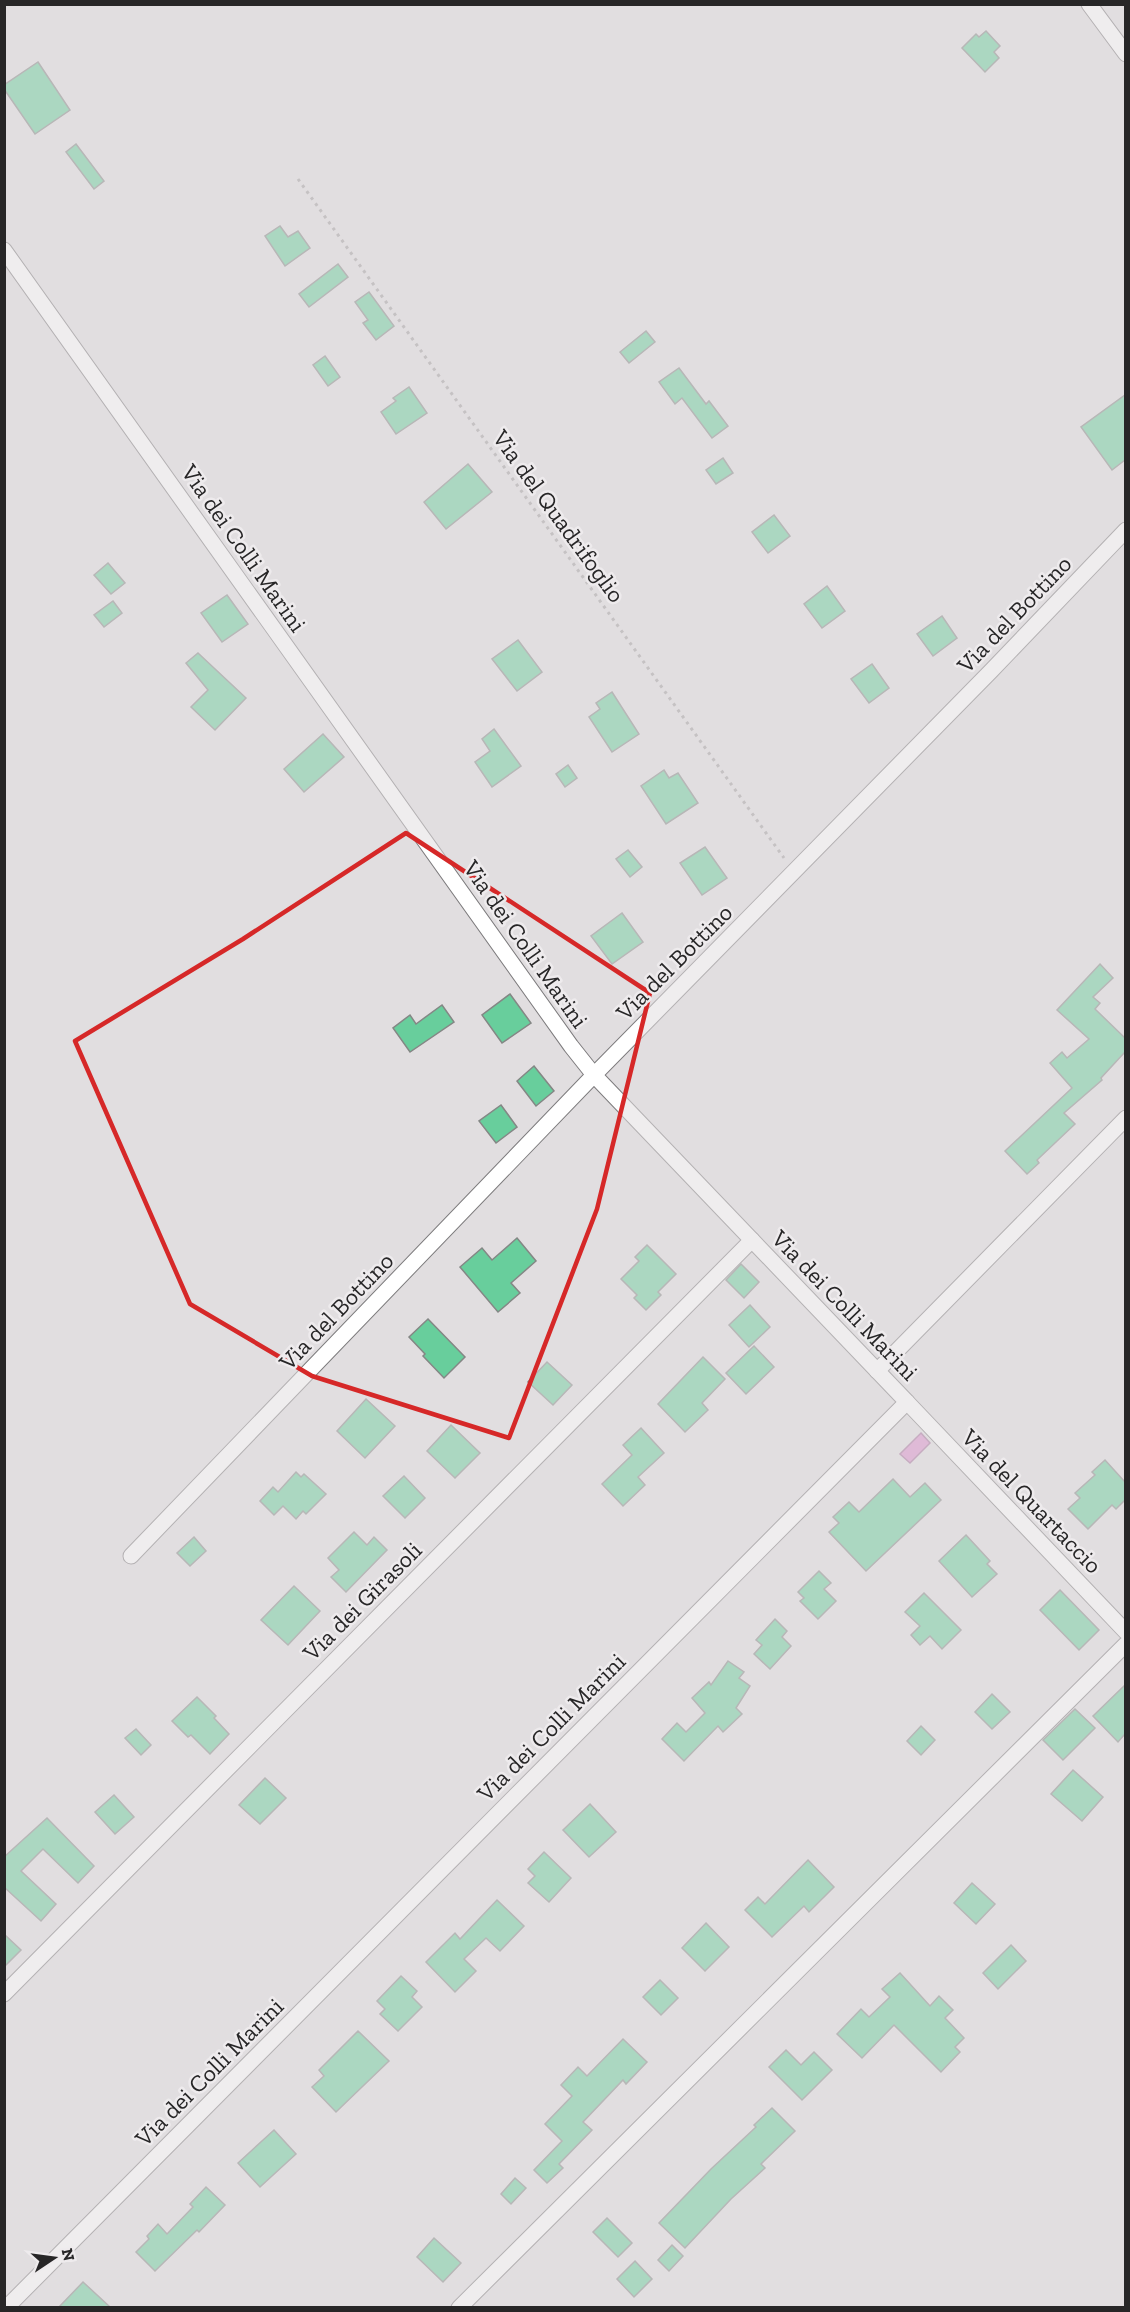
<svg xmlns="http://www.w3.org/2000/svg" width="1130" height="2312" viewBox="0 0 1130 2312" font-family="'Zilla Slab',serif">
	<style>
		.water { fill: #db8fcd; stroke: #a5709b; stroke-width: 1.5 }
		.building { fill: #68ce9c; stroke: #848785; stroke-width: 1.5 }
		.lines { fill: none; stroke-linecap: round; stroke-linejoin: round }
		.street-casing { stroke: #7d7b7d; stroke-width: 17 }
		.path { stroke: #a29fa1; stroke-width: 3; stroke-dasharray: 3 4.5; stroke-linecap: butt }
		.street { stroke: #fff; stroke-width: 15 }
		.marked { fill: none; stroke: #d62828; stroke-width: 4.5; stroke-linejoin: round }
		.labels { text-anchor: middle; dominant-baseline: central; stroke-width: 5; stroke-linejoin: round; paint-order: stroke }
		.street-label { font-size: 24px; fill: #272627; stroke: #eeebed }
	</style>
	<rect width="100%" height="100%" fill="#e1dee0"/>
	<polygon class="water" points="921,1433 930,1443 910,1463 900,1454"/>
	<g class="building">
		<polygon points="986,31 1000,46 994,52 999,58 985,72 962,48 976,34 979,37"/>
		<polygon points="38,62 70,110 35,134 4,89 4,85"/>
		<polygon points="76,144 104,181 94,189 66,152"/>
		<polygon points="280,226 288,237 298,231 310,248 285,266 265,236"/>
		<polygon points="338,264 348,277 309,307 299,294"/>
		<polygon points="369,292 394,326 376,340 363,323 368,320 355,302"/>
		<polygon points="646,331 655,342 629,363 620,352"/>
		<polygon points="325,356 340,377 328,386 313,365"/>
		<polygon points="679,368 706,404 709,401 728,426 712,438 682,398 675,404 659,382"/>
		<polygon points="409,387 427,413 396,434 381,412 396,401 393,398"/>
		<polygon points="1125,395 1125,460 1112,470 1081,427"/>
		<polygon points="723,458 733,473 716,484 706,470"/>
		<polygon points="468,464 492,492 446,529 424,502"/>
		<polygon points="774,515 790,536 768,553 752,532"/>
		<polygon points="108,563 125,583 111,594 94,575"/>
		<polygon points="827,586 845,611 822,628 804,604"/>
		<polygon points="227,595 248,624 222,642 201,613"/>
		<polygon points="113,601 122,613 104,627 94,615"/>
		<polygon points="942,616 957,638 933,656 917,634"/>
		<polygon points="518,640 542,672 517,691 492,659"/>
		<polygon points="198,653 246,698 215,730 191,707 208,690 186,663"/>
		<polygon points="872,664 889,688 869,703 851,679"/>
		<polygon points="612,692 639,734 612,752 589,717 600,709 596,703"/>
		<polygon points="494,729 521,766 492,787 475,762 490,751 482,739"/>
		<polygon points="323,734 344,757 304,792 284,769"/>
		<polygon points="568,765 577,778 565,787 556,774"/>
		<polygon points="664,770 669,778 678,773 698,803 666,824 641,786"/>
		<polygon points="705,847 727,878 702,895 680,863"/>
		<polygon points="628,850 642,867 630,877 616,859"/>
		<polygon points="622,913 643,942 612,964 591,936"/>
		<polygon points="1100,964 1113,978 1093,997 1100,1003 1095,1009 1125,1038 1125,1052 1101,1078 1102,1080 1064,1113 1075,1124 1037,1160 1039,1163 1027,1174 1005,1151 1072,1088 1050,1063 1062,1052 1067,1058 1089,1039 1057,1010"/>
		<polygon points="510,994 531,1023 502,1043 482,1015"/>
		<polygon points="442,1005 454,1022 410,1052 393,1028 410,1015 416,1024"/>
		<polygon points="534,1066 554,1091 536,1106 517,1081"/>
		<polygon points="501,1105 517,1127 496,1143 479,1121"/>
		<polygon points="517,1238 536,1261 511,1283 520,1293 498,1312 460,1267 482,1248 492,1260"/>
		<polygon points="647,1245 676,1274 658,1292 661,1295 646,1310 634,1298 637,1295 621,1279 639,1261 635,1257"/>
		<polygon points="741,1264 759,1282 744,1298 726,1280"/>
		<polygon points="750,1305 770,1327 749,1347 729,1325"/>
		<polygon points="428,1319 465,1357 444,1378 423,1356 425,1354 409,1337"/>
		<polygon points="754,1346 774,1367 746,1394 726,1373"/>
		<polygon points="703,1357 725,1379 702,1403 708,1410 685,1432 658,1404"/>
		<polygon points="547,1362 572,1385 553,1405 528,1382"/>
		<polygon points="366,1399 395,1426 365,1458 337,1431"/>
		<polygon points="451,1425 480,1453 455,1478 427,1451"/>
		<polygon points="641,1428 664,1453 638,1477 645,1485 623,1506 602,1484 632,1455 623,1445"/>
		<polygon points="1105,1460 1125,1482 1125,1500 1116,1509 1112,1505 1088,1529 1068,1509 1080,1498 1075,1493 1095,1475 1092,1472"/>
		<polygon points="296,1472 301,1477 304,1474 326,1494 306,1514 303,1511 296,1519 283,1506 274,1515 260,1501 273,1487 278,1492"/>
		<polygon points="404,1476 425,1498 405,1518 383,1496"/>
		<polygon points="893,1479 910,1497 925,1483 941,1500 866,1571 829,1532 839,1523 833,1517 849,1502 859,1512"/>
		<polygon points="354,1532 367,1545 374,1537 387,1550 346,1592 331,1577 339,1570 328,1558"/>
		<polygon points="966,1535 990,1561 987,1564 997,1574 972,1597 939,1561"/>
		<polygon points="194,1537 206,1551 190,1566 177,1553"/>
		<polygon points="819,1571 831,1583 824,1589 836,1601 818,1619 800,1601 804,1598 798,1592"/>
		<polygon points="294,1586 320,1611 288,1645 261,1620"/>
		<polygon points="1060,1590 1099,1630 1079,1650 1040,1610"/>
		<polygon points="924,1593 961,1630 942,1649 930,1636 920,1645 911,1635 920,1626 905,1612"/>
		<polygon points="775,1619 787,1631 782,1637 791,1646 770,1669 754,1654 762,1645 756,1640"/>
		<polygon points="728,1661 744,1672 739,1678 750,1686 736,1708 742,1714 723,1732 718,1726 684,1761 662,1739 677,1723 686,1732 705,1713 692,1698 709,1682 711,1685"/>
		<polygon points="1125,1685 1125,1734 1118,1742 1093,1716"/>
		<polygon points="992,1694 1010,1712 992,1729 975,1712"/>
		<polygon points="197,1697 216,1716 214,1718 229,1734 210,1754 191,1735 188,1737 172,1721"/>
		<polygon points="1075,1709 1095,1728 1063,1760 1043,1740"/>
		<polygon points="921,1726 935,1740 921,1755 907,1741"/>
		<polygon points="136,1729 151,1745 141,1755 125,1738"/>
		<polygon points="1073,1770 1103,1797 1082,1821 1051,1794"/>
		<polygon points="265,1778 286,1798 260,1824 239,1805"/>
		<polygon points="114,1795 134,1817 115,1834 95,1812"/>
		<polygon points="590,1804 616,1832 589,1857 563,1830"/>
		<polygon points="47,1818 94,1866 78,1883 43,1849 21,1871 56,1904 41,1921 4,1887 4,1857"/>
		<polygon points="544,1852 571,1878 549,1902 528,1883 535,1876 528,1869"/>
		<polygon points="808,1860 834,1887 809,1912 804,1906 772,1937 745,1910 758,1897 765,1904"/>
		<polygon points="972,1883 995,1904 976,1924 954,1903"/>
		<polygon points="497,1900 524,1926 500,1951 486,1938 464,1959 476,1971 455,1992 426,1962 455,1933 460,1939"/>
		<polygon points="706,1923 729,1947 705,1971 682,1948"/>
		<polygon points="4,1934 21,1950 4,1967"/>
		<polygon points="1011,1945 1026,1961 998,1989 983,1973"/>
		<polygon points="900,1973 930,2006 939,1996 953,2010 945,2018 964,2038 955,2047 960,2052 941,2072 894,2025 862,2058 837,2034 861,2009 869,2017 890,1997 882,1989"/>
		<polygon points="401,1976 417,1991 412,1997 422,2007 398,2031 380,2014 385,2009 377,2001"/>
		<polygon points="660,1980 678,1998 661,2015 643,1997"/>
		<polygon points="358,2031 389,2061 336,2112 312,2087 324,2076 319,2070"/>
		<polygon points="623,2039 647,2062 626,2084 623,2080 583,2122 592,2130 559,2164 563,2168 547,2183 534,2170 562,2141 545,2124 572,2096 561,2085 578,2067 587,2076"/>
		<polygon points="786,2050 801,2065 814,2052 832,2070 802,2100 769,2067"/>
		<polygon points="772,2108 795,2131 761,2164 765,2168 731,2199 685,2248 659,2223 711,2169 756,2127 754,2125"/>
		<polygon points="274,2130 296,2154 260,2187 238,2163"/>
		<polygon points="515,2178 526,2188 511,2204 501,2194"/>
		<polygon points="206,2187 225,2205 199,2232 197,2230 155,2271 136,2252 149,2239 147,2236 158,2224 167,2234 193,2207 190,2204"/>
		<polygon points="607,2218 632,2243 618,2257 593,2232"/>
		<polygon points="434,2238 461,2263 443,2282 417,2257"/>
		<polygon points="672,2245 683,2256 669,2271 658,2260"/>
		<polygon points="635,2261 652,2279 634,2297 617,2279"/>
		<polygon points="83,2282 110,2307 59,2307"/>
	</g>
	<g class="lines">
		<g class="street-casing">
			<g id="street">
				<polyline points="1089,4 1126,54"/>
				<polyline points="4,250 571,1046 594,1075 907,1402 6,2308"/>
				<polyline points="877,1371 1126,1118"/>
				<polyline points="907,1402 1126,1632"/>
				<polyline points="131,1556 594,1075 991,671 1126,530"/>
				<polyline points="4,1994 752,1240"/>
				<polyline points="459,2308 1126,1644"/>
			</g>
		</g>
		<polyline class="path" points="298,179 784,858"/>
		<use href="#street" class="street"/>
	</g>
	<path d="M0 0H1130V2312H0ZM406,833L650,993L597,1209L509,1438L312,1376L190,1304L75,1041L243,939Z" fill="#e1dee0" fill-opacity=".55" fill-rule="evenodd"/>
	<path class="marked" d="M406,833L650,993L597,1209L509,1438L312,1376L190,1304L75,1041L243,939Z"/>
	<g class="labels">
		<g class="street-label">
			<text transform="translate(559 516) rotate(54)">Via del Quadrifoglio</text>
			<text transform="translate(244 548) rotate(55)">Via dei Colli Marini</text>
			<text transform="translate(1014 614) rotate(-46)">Via del Bottino</text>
			<text transform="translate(526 944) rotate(55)">Via dei Colli Marini</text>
			<text transform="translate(674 962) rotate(-45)">Via del Bottino</text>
			<text transform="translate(845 1305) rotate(46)">Via dei Colli Marini</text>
			<text transform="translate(336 1311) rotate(-46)">Via del Bottino</text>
			<text transform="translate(1032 1501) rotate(46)">Via del Quartaccio</text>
			<text transform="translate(362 1601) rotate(-45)">Via dei Girasoli</text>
			<text transform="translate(551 1727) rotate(-45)">Via dei Colli Marini</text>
			<text transform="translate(209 2072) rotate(-45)">Via dei Colli Marini</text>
		</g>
	</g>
	<rect width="1130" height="2312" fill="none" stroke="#272627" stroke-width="12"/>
	<g transform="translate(54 2258) rotate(77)" stroke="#eeebed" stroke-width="4.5" paint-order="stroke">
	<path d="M0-4.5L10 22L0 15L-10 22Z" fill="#272627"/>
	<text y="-9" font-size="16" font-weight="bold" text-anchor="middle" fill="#272627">N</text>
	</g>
</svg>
